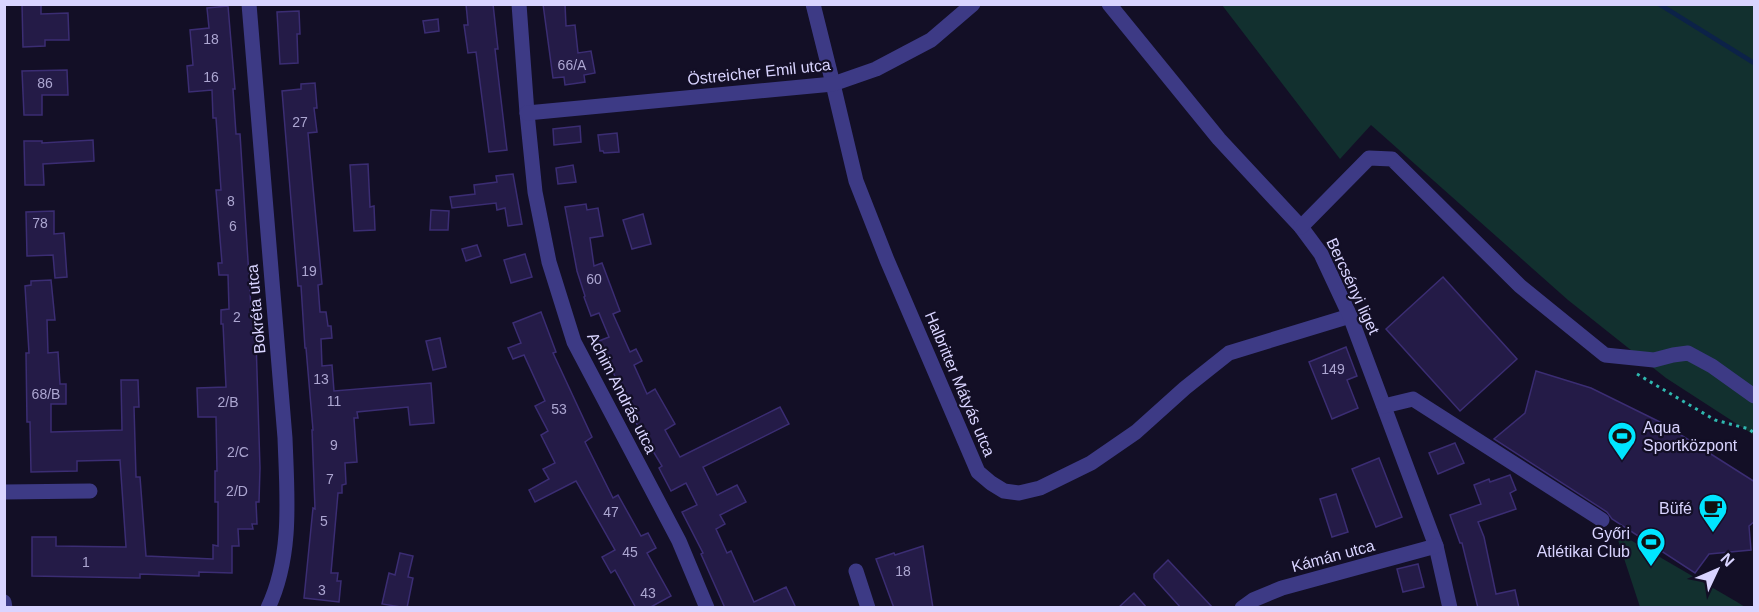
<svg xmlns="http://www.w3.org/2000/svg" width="1759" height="612" viewBox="0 0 1759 612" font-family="Helvetica,sans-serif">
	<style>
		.green { fill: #12302f }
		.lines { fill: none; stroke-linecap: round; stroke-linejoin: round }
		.stream { stroke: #0c2248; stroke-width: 4.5 }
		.building { fill: #241b47; stroke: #3b2d73; stroke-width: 1.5 }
		.path { stroke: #2fb8b0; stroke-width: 3; stroke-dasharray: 3 4.5; stroke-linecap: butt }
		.minor { stroke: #3d3a85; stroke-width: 15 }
		.labels { text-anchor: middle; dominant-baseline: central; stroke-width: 4.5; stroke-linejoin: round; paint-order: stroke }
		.number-label { font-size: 14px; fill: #aca6d1 }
		.street-label { font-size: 16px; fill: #d9d4ff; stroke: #130f26 }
		.poi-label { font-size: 16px; fill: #d9d4ff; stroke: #130f26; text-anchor: end }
	</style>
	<rect width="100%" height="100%" fill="#130f26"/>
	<g class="green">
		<polygon points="1222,5 1754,5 1754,435 1666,378 1568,300 1371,125 1340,159"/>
		<polygon points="1615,531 1737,602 1745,607 1640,607"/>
	</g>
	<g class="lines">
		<polyline class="stream" points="1659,4 1754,63"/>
	</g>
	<g class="building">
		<polygon points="22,4 41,4 41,14 68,13 69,40 45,40 45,46 23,47"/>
		<polygon points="466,4 493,4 498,49 495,49 507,150 489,152 476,52 468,53 464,25 468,25"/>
		<polygon points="543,4 565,4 566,26 575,25 578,53 591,51 595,73 584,75 585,82 565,85 564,77 553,78"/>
		<polygon points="228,6 235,89 233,89 236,134 240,134 251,308 253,308 255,340 256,340 260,468 259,502 256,502 257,524 252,524 253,529 238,529 239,546 232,546 232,573 199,572 199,576 140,574 140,578 32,576 32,537 56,537 56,546 126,547 120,460 77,461 77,471 31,472 30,422 27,422 26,353 29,353 25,286 31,285 31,281 51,280 55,320 47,320 48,353 58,352 60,384 66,384 66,404 51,404 51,432 122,430 121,380 138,380 139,407 134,407 136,477 140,477 146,556 213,559 213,545 218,546 218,502 215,502 215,471 217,471 216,417 198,417 197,388 226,387 223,324 221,324 221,310 229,309 228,275 219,275 218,263 222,263 216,190 221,190 216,118 213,118 212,90 189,92 187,66 193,65 190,30 209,28 207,8"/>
		<polygon points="299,11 300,34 297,34 298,63 280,64 277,12"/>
		<polygon points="438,19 439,31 425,33 423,21"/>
		<polygon points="67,70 68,95 42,95 42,115 24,115 22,71"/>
		<polygon points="315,83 317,108 314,108 317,132 308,133 322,284 318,285 320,312 326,312 328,326 331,326 332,338 321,339 322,366 332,365 334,391 431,383 434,423 410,425 408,407 357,412 358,418 354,418 357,462 345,463 346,484 342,485 342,493 338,493 331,573 338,573 337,581 341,581 339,602 304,598 313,508 315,509 312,430 313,430 306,348 305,348 301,286 298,286 282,91 301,89 301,84"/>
		<polygon points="580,126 581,142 554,145 553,129"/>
		<polygon points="617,133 619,152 604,153 603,151 600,151 598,135"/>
		<polygon points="93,140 94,161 43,164 44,185 25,185 24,141 42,141 42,143"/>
		<polygon points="368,164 370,207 374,206 375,230 354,231 350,165"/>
		<polygon points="573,165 576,182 558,184 556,168"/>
		<polygon points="513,174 522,224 508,226 505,208 497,210 496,203 452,208 450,197 475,194 474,185 497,182 496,176"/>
		<polygon points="586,204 587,210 598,208 603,236 590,238 594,266 602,263 620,311 613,314 630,352 636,349 642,361 634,365 647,394 655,389 675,424 665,430 680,457 780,407 789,424 703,467 717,495 737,485 746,502 720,515 725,524 716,529 727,553 731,551 754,602 786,587 796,608 725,608 701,554 703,553 682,512 697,505 686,483 671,491 659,468 662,466 626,406 628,405 599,341 609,337 599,313 591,316 584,297 585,296 577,271 565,207"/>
		<polygon points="431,210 449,211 448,230 430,230"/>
		<polygon points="54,211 54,234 64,233 67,277 55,278 53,255 27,256 26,212"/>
		<polygon points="643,214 651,244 632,249 623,220"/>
		<polygon points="477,245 481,256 466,261 462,249"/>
		<polygon points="525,254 532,277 511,283 504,260"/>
		<polygon points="1443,277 1517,359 1460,411 1386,329"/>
		<polygon points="541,312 556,352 553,353 592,437 585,442 613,498 618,495 641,536 648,533 656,548 647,553 671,596 649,608 636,608 615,570 611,573 602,557 615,550 576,481 535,502 529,490 549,479 543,469 555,463 541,435 548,431 535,406 545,401 524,355 513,359 508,348 521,343 513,323"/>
		<polygon points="440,338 446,367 433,370 426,341"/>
		<polygon points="1346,347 1357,376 1347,380 1358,408 1332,419 1309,362"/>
		<polygon points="1536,371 1591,388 1662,423 1755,482 1755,521 1749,526 1751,550 1709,554 1695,573 1612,519 1607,512 1494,439 1525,413"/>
		<polygon points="1455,443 1464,463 1438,474 1429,453"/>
		<polygon points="1379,458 1402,517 1376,527 1352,469"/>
		<polygon points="1510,475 1516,490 1510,493 1516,509 1478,522 1484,537 1496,594 1515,590 1519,608 1478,608 1462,543 1460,543 1450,515 1481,504 1474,485 1489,479 1490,482"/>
		<polygon points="1336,494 1348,532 1332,537 1320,499"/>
		<polygon points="923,546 933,608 894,608 876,559 894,553 895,555"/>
		<polygon points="400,553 413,556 408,577 413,578 407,608 382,604 389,573 395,575"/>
		<polygon points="1168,560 1213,608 1181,608 1154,578 1154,574"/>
		<polygon points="1418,564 1424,587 1403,592 1397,569"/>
		<polygon points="1134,593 1147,608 1118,608"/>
	</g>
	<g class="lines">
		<polyline class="path" points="1637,374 1715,420 1749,429 1754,433"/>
		<g class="minor">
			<path d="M249,4L285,438C287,495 293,555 268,608"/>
			<polyline points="519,4 527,113 535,192 549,262 574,342 679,541 707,608"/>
			<polyline points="813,4 833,84 856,181 887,260 978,472 991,483 1004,491 1019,493 1040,488 1091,463 1136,432 1185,388 1229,353 1350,316"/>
			<polyline points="1109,4 1219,139 1301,227 1321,254 1350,316 1436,546 1450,608"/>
			<polyline points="527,113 833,84 876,69 931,40 973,4"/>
			<polyline points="1301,227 1369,158 1392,159 1520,286 1605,355 1654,360 1673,355 1688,353 1712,366 1754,396"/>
			<polyline points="1384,406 1413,399 1602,520"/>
			<polyline points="4,492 90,491"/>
			<polyline points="856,571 868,608"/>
			<polyline points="4,602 5,608"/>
			<polyline points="1242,608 1253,600 1282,588 1436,546"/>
		</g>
	</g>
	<defs>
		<g id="stadium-pin" transform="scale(1.5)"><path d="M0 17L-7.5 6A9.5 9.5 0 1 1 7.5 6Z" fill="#00e5ff" stroke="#130f26"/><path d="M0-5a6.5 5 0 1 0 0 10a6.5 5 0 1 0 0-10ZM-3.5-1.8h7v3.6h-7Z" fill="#111"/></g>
		<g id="cafe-pin" transform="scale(1.5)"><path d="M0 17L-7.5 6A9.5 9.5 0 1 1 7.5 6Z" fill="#00e5ff" stroke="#130f26"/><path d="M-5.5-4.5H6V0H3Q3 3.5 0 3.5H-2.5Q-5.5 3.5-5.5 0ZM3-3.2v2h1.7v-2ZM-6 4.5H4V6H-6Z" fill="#111"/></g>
	</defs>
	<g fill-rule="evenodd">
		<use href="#stadium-pin" x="1622" y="436"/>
		<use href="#cafe-pin" x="1713" y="508"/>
		<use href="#stadium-pin" x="1651" y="542"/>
	</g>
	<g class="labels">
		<g class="number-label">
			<text x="211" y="39">18</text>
			<text x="572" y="65">66/A</text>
			<text x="211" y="77">16</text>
			<text x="45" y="83">86</text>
			<text x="300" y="122">27</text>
			<text x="231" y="201">8</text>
			<text x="40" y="223">78</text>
			<text x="233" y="226">6</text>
			<text x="309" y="271">19</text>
			<text x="594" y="279">60</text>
			<text x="237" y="317">2</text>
			<text x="1333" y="369">149</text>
			<text x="321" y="379">13</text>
			<text x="46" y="394">68/B</text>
			<text x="334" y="401">11</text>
			<text x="228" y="402">2/B</text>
			<text x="559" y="409">53</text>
			<text x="334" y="445">9</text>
			<text x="238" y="452">2/C</text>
			<text x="330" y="479">7</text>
			<text x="237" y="491">2/D</text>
			<text x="611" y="512">47</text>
			<text x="324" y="521">5</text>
			<text x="630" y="552">45</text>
			<text x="86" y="562">1</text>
			<text x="903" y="571">18</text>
			<text x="322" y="590">3</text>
			<text x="648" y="593">43</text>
		</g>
		<g class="street-label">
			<text transform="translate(759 72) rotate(-6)">Östreicher Emil utca</text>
			<text transform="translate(1353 286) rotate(65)">Bercsényi liget</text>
			<text transform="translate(256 309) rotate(-95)">Bokréta utca</text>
			<text transform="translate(960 384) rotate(67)">Halbritter Mátyás utca</text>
			<text transform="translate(622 393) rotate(63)">Achim András utca</text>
			<text transform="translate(1333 556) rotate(-15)">Kámán utca</text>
		</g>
		<g class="poi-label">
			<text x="1643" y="427" text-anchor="start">Aqua<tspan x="1643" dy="18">Sportközpont</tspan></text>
			<text x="1692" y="508">Büfé</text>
			<text x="1630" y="533">Győri<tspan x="1630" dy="18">Atlétikai Club</tspan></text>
		</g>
	</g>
	<rect width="1759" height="612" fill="none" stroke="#d9d4ff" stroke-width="12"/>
	<g transform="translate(1717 570) rotate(46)" stroke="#130f26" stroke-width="4.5" paint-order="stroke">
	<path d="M0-4.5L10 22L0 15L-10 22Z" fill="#d9d4ff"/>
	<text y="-9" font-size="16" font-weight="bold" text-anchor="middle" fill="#d9d4ff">N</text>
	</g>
</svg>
